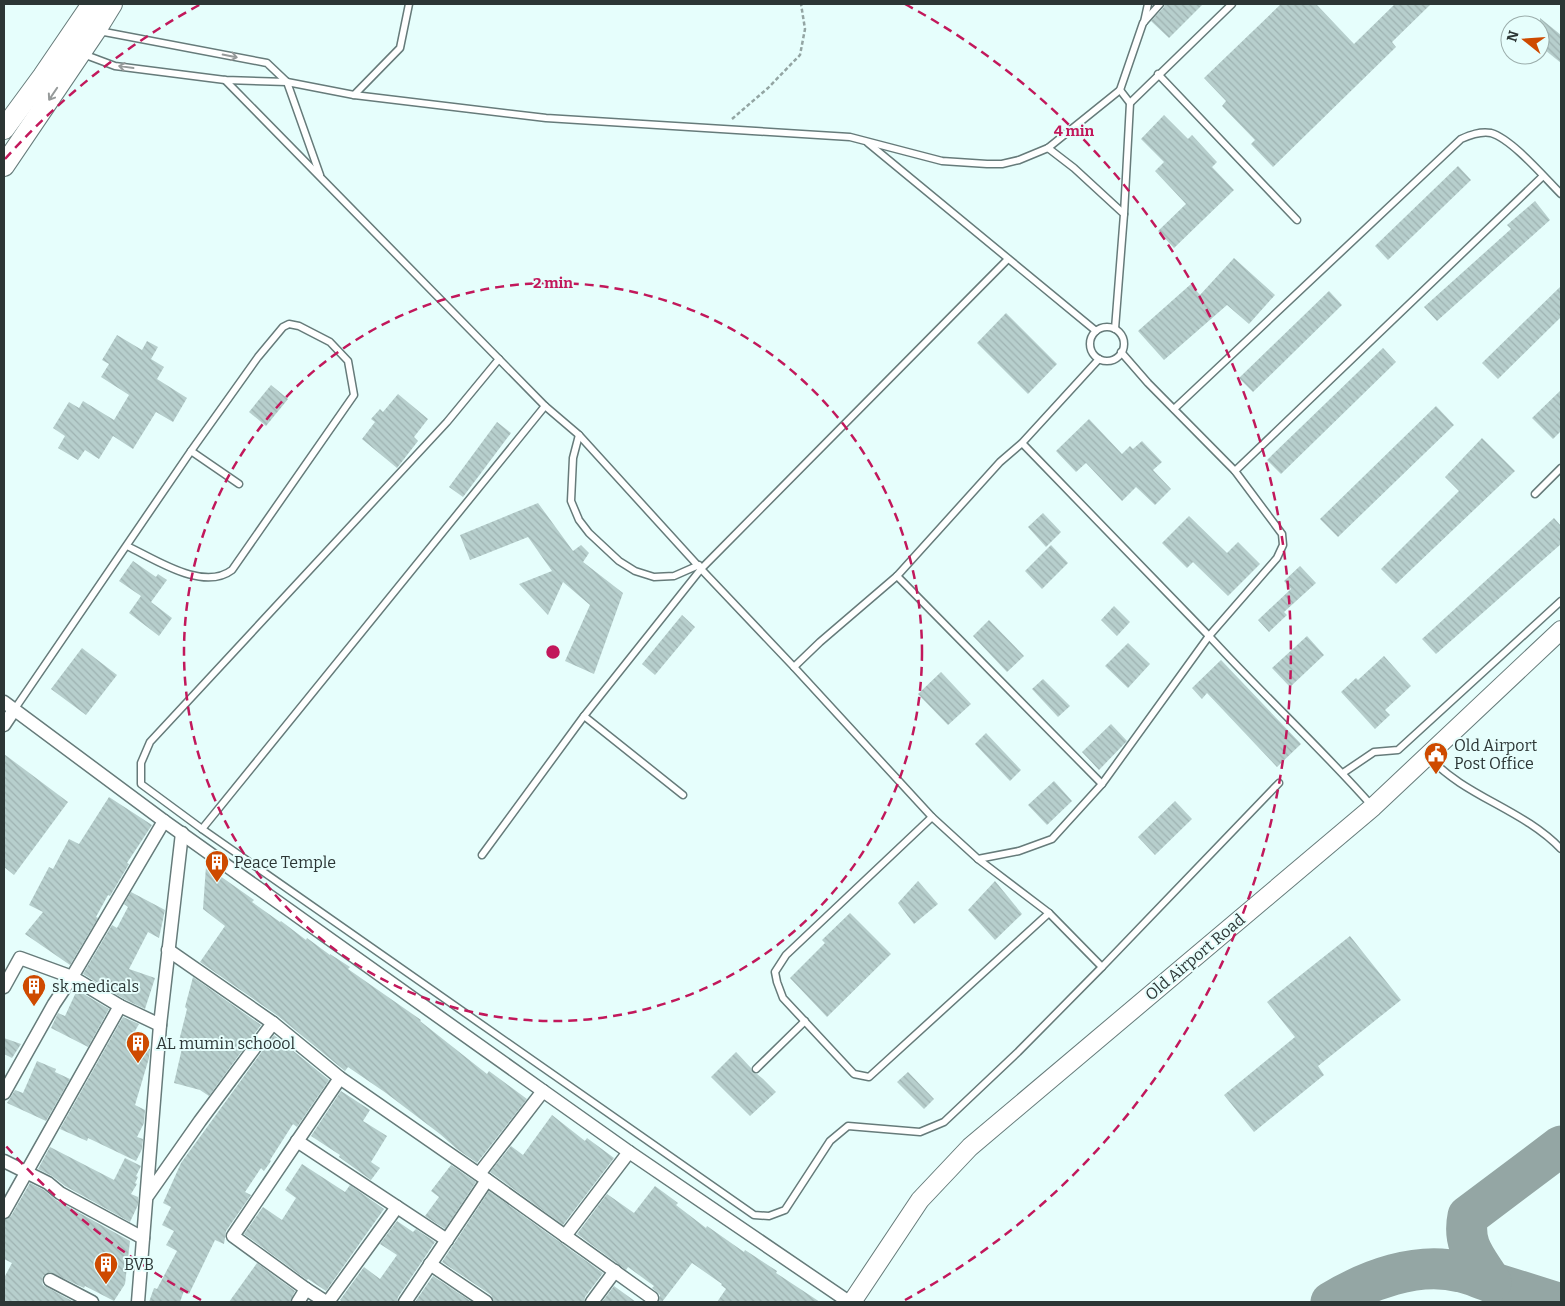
<svg xmlns="http://www.w3.org/2000/svg" width="1565" height="1306" viewBox="0 0 1565 1306" font-family="Bitter,serif">
	<style>
		.lines { fill: none; stroke-linecap: round; stroke-linejoin: round }
		.taxiway { stroke: #94a6a4; stroke-width: 41 }
		.building { fill: url(#building-back-hatch) }
		.service-casing { stroke: #667b7a; stroke-width: 9 }
		.minor-casing { stroke: #667b7a; stroke-width: 15 }
		.secondary-casing { stroke: #667b7a; stroke-width: 20 }
		.primary-casing { stroke: #667b7a; stroke-width: 22 }
		.path { stroke: #93a5a3; stroke-width: 2.5; stroke-dasharray: 4 2.5; stroke-linecap: butt }
		.service { stroke: #fff; stroke-width: 6 }
		.minor { stroke: #fff; stroke-width: 12 }
		.secondary { stroke: #fff; stroke-width: 18 }
		.primary { stroke: #fff; stroke-width: 20 }
		.oneway { stroke: #969a9a }
		.ring { fill: none; stroke: #c2185b; stroke-width: 2.5; stroke-dasharray: 9 6 }
		.labels { text-anchor: middle; dominant-baseline: central; stroke-width: 4; stroke-linejoin: round; paint-order: stroke }
		.poi-label { font-size: 16px; fill: #2c3635; stroke: #e6fefc; text-anchor: start }
		.street-label { font-size: 16px; fill: #2c3635; stroke: #e6fefc }
		.centre { fill: #c2185b; stroke: #e6fefc; stroke-width: 2.5 }
		.ring-label { font-size: 15px; text-anchor: middle; font-weight: bold; fill: #c2185b; stroke: #e6fefc; stroke-width: 4; stroke-linejoin: round; paint-order: stroke }
	</style>
	<defs>
		<pattern id="building-back-hatch" width="6" height="6" patternUnits="userSpaceOnUse" patternTransform="scale(1.25)"><rect width="6" height="6" fill="#b7cfcd"/><path d="M-1 5l2 2M0 0l6 6M5-1l2 2" fill="none" stroke="#9eb2b1"/></pattern>
	</defs>
	<rect width="100%" height="100%" fill="#e6fefc"/>
	<g class="lines">
		<g class="taxiway">
			<polyline points="1491,1282 1555,1302"/>
			<path d="M1331,1302C1368,1280 1417,1261 1461,1272C1471,1274 1481,1279 1491,1282C1476,1258 1462,1245 1468,1216L1561,1146"/>
		</g>
	</g>
	<g class="building">
		<polygon points="1165,4 1203,4 1169,38 1151,21 1164,7"/>
		<polygon points="1281,4 1316,4 1354,44 1395,4 1431,4 1392,42 1396,47 1273,167 1251,144 1255,140 1222,106 1226,101 1204,78"/>
		<polygon points="1540,18 1561,35 1561,63 1540,46"/>
		<polygon points="1164,115 1188,139 1192,135 1217,162 1212,167 1234,190 1174,248 1158,231 1186,204 1155,171 1164,162 1141,139"/>
		<polygon points="1458,166 1471,180 1388,260 1375,246"/>
		<polygon points="1535,201 1550,220 1437,321 1424,307 1511,229 1507,225"/>
		<polygon points="1234,258 1275,295 1249,324 1227,305 1164,360 1138,331 1191,284 1200,295"/>
		<polygon points="1561,286 1561,317 1498,379 1482,363"/>
		<polygon points="1329,291 1342,305 1253,392 1239,378"/>
		<polygon points="1006,313 1057,364 1028,394 977,343"/>
		<polygon points="117,335 142,350 147,341 158,347 151,359 164,367 157,379 187,398 173,422 156,412 133,449 113,436 99,459 85,450 78,460 58,448 65,436 53,428 69,402 79,408 83,401 114,420 129,395 101,377 109,364 102,360"/>
		<polygon points="1383,348 1396,362 1281,474 1267,460"/>
		<polygon points="271,385 288,399 266,426 249,412"/>
		<polygon points="1561,390 1561,431 1553,439 1532,418"/>
		<polygon points="398,394 428,419 414,437 418,441 397,468 362,439 375,422 371,419 380,409 383,412"/>
		<polygon points="1436,406 1454,425 1338,537 1320,519"/>
		<polygon points="1089,419 1122,454 1130,446 1133,449 1142,441 1162,462 1153,470 1171,489 1155,505 1136,487 1122,501 1086,463 1076,472 1056,451"/>
		<polygon points="497,422 511,433 463,497 449,487"/>
		<polygon points="1482,438 1515,471 1396,584 1381,569 1459,491 1445,477"/>
		<polygon points="538,503 573,551 581,545 589,553 583,562 623,593 594,674 565,661 590,605 563,582 548,615 519,584 552,571 528,537 470,560 460,535"/>
		<polygon points="1043,513 1061,532 1046,547 1028,527"/>
		<polygon points="1189,516 1227,553 1238,542 1260,564 1228,596 1193,562 1187,568 1162,543"/>
		<polygon points="1554,518 1561,526 1561,544 1436,654 1422,639"/>
		<polygon points="1051,545 1068,563 1042,589 1025,571"/>
		<polygon points="133,561 156,577 158,574 167,580 151,602 172,618 159,636 129,613 141,596 119,581"/>
		<polygon points="1300,566 1316,583 1284,612 1287,615 1269,632 1258,620 1291,589 1284,581"/>
		<polygon points="1114,606 1130,622 1117,636 1101,620"/>
		<polygon points="682,615 695,627 655,675 642,664"/>
		<polygon points="989,620 1024,656 1007,672 973,636"/>
		<polygon points="1307,636 1324,655 1290,687 1272,668"/>
		<polygon points="1128,643 1150,664 1128,688 1105,666"/>
		<polygon points="82,648 117,675 86,715 51,689"/>
		<polygon points="1384,656 1411,686 1385,710 1390,715 1375,729 1341,692 1356,678 1358,680"/>
		<polygon points="1221,660 1301,744 1277,767 1207,693 1202,699 1192,688"/>
		<polygon points="941,672 971,704 948,725 918,694"/>
		<polygon points="1043,679 1070,706 1058,717 1032,689"/>
		<polygon points="1111,724 1127,741 1099,770 1082,752"/>
		<polygon points="986,733 1021,770 1010,781 975,744"/>
		<polygon points="4,754 68,802 14,875 4,867"/>
		<polygon points="1054,781 1072,801 1047,825 1028,805"/>
		<polygon points="109,797 152,825 127,863 129,864 110,896 108,895 96,917 98,918 70,965 25,934 43,912 29,905 49,867 53,869 69,839 79,844"/>
		<polygon points="1175,801 1192,819 1155,855 1138,837"/>
		<polygon points="206,866 254,900 252,902 280,922 281,921 306,940 307,938 330,955 330,954 350,967 348,969 421,1020 420,1021 487,1074 489,1071 527,1099 477,1163 457,1149 440,1134 386,1093 348,1067 345,1071 278,1016 200,962 225,926 203,909"/>
		<polygon points="918,881 938,904 914,924 898,903"/>
		<polygon points="995,881 1022,914 995,940 968,910"/>
		<polygon points="131,892 165,910 159,938 148,932 129,969 155,978 145,1009 124,999 83,974 112,925 117,928 128,907 124,904"/>
		<polygon points="850,913 891,954 827,1017 790,978 825,943 822,940"/>
		<polygon points="1350,936 1401,1000 1318,1066 1324,1075 1254,1132 1224,1095 1295,1037 1267,1002"/>
		<polygon points="193,977 261,1025 209,1096 200,1090 174,1083 183,1044 179,1041 187,1009 185,1007"/>
		<polygon points="77,990 109,1009 88,1047 51,1028 58,1013 65,1016"/>
		<polygon points="123,1017 139,1024 130,1040 150,1049 149,1058 135,1105 145,1110 144,1123 137,1137 143,1139 142,1149 136,1161 88,1138 87,1141 60,1129"/>
		<polygon points="274,1035 329,1080 297,1127 293,1124 270,1160 271,1161 264,1171 261,1168 245,1192 251,1195 226,1231 224,1244 215,1240 189,1294 184,1291 180,1302 149,1302 154,1288 157,1289 177,1251 166,1245 174,1231 162,1225 171,1207 163,1203 181,1163"/>
		<polygon points="4,1038 21,1044 12,1058 4,1054"/>
		<polygon points="736,1052 751,1068 753,1073 757,1074 763,1079 776,1092 750,1116 711,1077"/>
		<polygon points="37,1061 56,1069 55,1072 70,1079 46,1121 7,1103 15,1090 23,1093"/>
		<polygon points="908,1072 934,1099 924,1109 897,1082"/>
		<polygon points="341,1091 370,1110 363,1121 387,1136 371,1162 380,1168 371,1180 339,1157 340,1155 311,1136"/>
		<polygon points="552,1115 585,1141 587,1138 614,1158 563,1225 490,1172 511,1146 523,1155"/>
		<polygon points="50,1147 114,1180 125,1158 141,1166 136,1176 138,1177 135,1183 137,1184 131,1194 138,1197 138,1205 130,1222 65,1186 52,1176 38,1169"/>
		<polygon points="302,1164 345,1192 350,1185 384,1209 326,1291 308,1279 307,1280 244,1234 263,1207 282,1220 296,1198 285,1190"/>
		<polygon points="451,1165 476,1182 445,1229 425,1216 439,1197 431,1191"/>
		<polygon points="30,1183 44,1190 56,1200 130,1241 125,1284 114,1301 85,1286 84,1288 50,1272 43,1276 42,1281 43,1285 72,1301 72,1302 4,1302 4,1278 12,1263 4,1259 4,1220 11,1216"/>
		<polygon points="655,1186 678,1203 676,1205 706,1228 707,1226 744,1252 745,1250 777,1271 776,1273 820,1302 717,1302 726,1289 721,1285 722,1284 692,1263 662,1302 659,1302 660,1295 652,1288 654,1286 628,1267 626,1270 577,1234 607,1194 634,1213"/>
		<polygon points="489,1191 603,1273 585,1297 584,1302 494,1302 491,1295 442,1262"/>
		<polygon points="397,1221 413,1232 416,1229 435,1242 398,1297 397,1302 343,1302 340,1300 364,1267 380,1279 397,1255 380,1244"/>
		<polygon points="257,1263 295,1291 290,1302 229,1302"/>
		<polygon points="433,1276 472,1302 415,1302"/>
		<polygon points="614,1286 636,1302 602,1302"/>
	</g>
	<g class="lines">
		<g class="service-casing">
			<g id="service">
				<polyline points="1144,22 1148,4"/>
				<polyline points="99,31 267,63 287,82 320,175"/>
				<polyline points="83,54 115,66 225,80 287,82 354,95 546,118 850,137 942,161 987,164 1002,164 1019,160 1048,148 1120,90 1143,23 1160,4"/>
				<polyline points="1158,74 1297,220"/>
				<polyline points="225,80 545,406 579,435 701,569 794,667"/>
				<polyline points="1120,90 1130,103 1124,214"/>
				<polyline points="354,95 400,48 409,4"/>
				<polyline points="1130,103 1232,4"/>
				<polyline points="868,143 1096,331"/>
				<polyline points="1048,148 1074,168 1124,214 1115,329"/>
				<circle cx="1107" cy="344" r="17"/>
				<path d="M1121,352L1148,383L1235,471L1282,534L1283,545L1277,558L1209,636C1262,694 1320,747 1372,806"/>
				<polyline points="499,359 447,422 150,742 141,763 141,784 202,829 754,1215 769,1216 785,1210 830,1141 848,1126 920,1132 944,1122 1018,1052 1102,967 1049,913 978,859"/>
				<path d="M1174,409L1461,139C1470,135 1480,131 1491,133C1512,139 1545,178 1561,194"/>
				<polyline points="579,435 573,458 571,501 579,520 589,533 619,561 635,571 654,577 674,576 699,565"/>
				<polyline points="1022,443 1209,636 1102,784 1052,839 1019,851 978,859 932,817 794,667 820,642 897,576 1000,462 1022,443 1099,359"/>
				<polyline points="191,451 239,484"/>
				<polyline points="1235,471 1543,176"/>
				<polyline points="1535,494 1561,468"/>
				<polyline points="897,576 1102,784"/>
				<path d="M14,710L191,451L258,357L283,327L289,324L299,326L330,342L348,361L354,395L232,570C203,592 155,559 127,546"/>
				<polyline points="584,716 683,795"/>
				<path d="M1428,756C1465,797 1523,809 1561,849"/>
				<polyline points="1343,773 1374,752 1398,750 1561,601"/>
				<polyline points="932,817 786,955 775,972 777,982 783,998 854,1074 869,1077 1049,913"/>
				<polyline points="202,829 545,406"/>
				<polyline points="482,855 584,716 701,569 1008,259"/>
				<polyline points="1102,967 1279,783"/>
				<polyline points="756,1069 805,1021"/>
			</g>
		</g>
		<g class="minor-casing">
			<g id="minor">
				<polyline points="4,702 164,821 543,1091 629,1152 849,1302"/>
				<polyline points="4,725 14,710"/>
				<polyline points="4,987 20,958 72,977 54,1004 4,1093"/>
				<polyline points="273,1023 340,1078 487,1180 652,1298"/>
				<polyline points="160,1025 120,1006 72,977 164,821"/>
				<polyline points="297,1141 447,1240"/>
				<polyline points="4,1161 48,1183 60,1193 143,1238"/>
				<polyline points="479,1174 543,1091"/>
				<polyline points="148,1195 200,1121 273,1023 168,950"/>
				<polyline points="4,1212 120,1006"/>
				<polyline points="565,1236 629,1152"/>
				<polyline points="430,1264 486,1302"/>
				<polyline points="50,1280 92,1302"/>
				<polyline points="306,1289 326,1302"/>
				<polyline points="138,1302 160,1025 182,833"/>
				<polyline points="298,1302 306,1289 233,1236 340,1078"/>
				<polyline points="328,1302 397,1207"/>
				<polyline points="405,1302 487,1180"/>
				<polyline points="592,1302 615,1271"/>
			</g>
		</g>
		<g class="secondary-casing">
			<polyline id="secondary" points="852,1302 920,1200 970,1147 1373,807 1561,630"/>
		</g>
		<g class="primary-casing">
			<g id="primary">
				<polyline points="4,129 43,76 92,4"/>
				<polyline points="4,166 96,30 112,4"/>
			</g>
		</g>
		<polyline class="path" points="732,119 768,88 800,55 805,29 801,4"/>
		<use href="#service" class="service"/>
		<use href="#minor" class="minor"/>
		<use href="#secondary" class="secondary"/>
		<use href="#primary" class="primary"/>
	</g>
	<defs><path id="oneway-shaft" d="M-6 0H5M1.5-3L5.5 0L1.5 3" fill="none" stroke-width="1.6" stroke-linecap="round" stroke-linejoin="round" transform="scale(1.25)"/></defs>
	<g class="oneway">
		<use href="#oneway-shaft" transform="translate(230 56) rotate(11)"/>
		<use href="#oneway-shaft" transform="translate(126 67) rotate(-172)"/>
		<use href="#oneway-shaft" transform="translate(53 94) rotate(124)"/>
	</g>
	<g class="ring">
		<circle cx="553" cy="652" r="369"/>
		<path d="M201 1300A737 737 0 0 1 5 1145M5 159A737 737 0 0 1 201 4M905 4A737 737 0 0 1 905 1300"/>
	</g>
	<defs>
		<g id="civic-pin" transform="scale(1.25)"><path d="M0 17L-7.5 6A9.5 9.5 0 1 1 7.5 6Z" fill="#ce4a00" stroke="#e6fefc"/><path d="M-.6-6.5H3V-4.5H.6V-3L4-1V1h2V6H-6V1h2V-1L-.6-3ZM-1.2 2.5V6h2.4V2.5Z" fill="#fff"/></g>
		<g id="building-pin" transform="scale(1.25)"><path d="M0 17L-7.5 6A9.5 9.5 0 1 1 7.5 6Z" fill="#ce4a00" stroke="#e6fefc"/><path d="M-4-6H4V6H1V3H-1V6H-4ZM-2.5-4.3h1.7v1.8h-1.7ZM.8-4.3h1.7v1.8H.8ZM-2.5-1h1.7V.8h-1.7ZM.8-1h1.7V.8H.8Z" fill="#fff"/></g>
	</defs>
	<g fill-rule="evenodd">
		<use href="#civic-pin" x="1436" y="754"/>
		<use href="#building-pin" x="217" y="862"/>
		<use href="#building-pin" x="34" y="986"/>
		<use href="#building-pin" x="138" y="1043"/>
		<use href="#building-pin" x="106" y="1264"/>
	</g>
	<g class="labels">
		<g class="poi-label">
			<text x="1454" y="745">Old Airport<tspan x="1454" dy="18">Post Office</tspan></text>
			<text x="234" y="862">Peace Temple</text>
			<text x="52" y="986">sk medicals</text>
			<text x="156" y="1043">AL mumin schoool</text>
			<text x="124" y="1264">BVB</text>
		</g>
		<g class="street-label">
			<text transform="translate(1195 957) rotate(-40)">Old Airport Road</text>
		</g>
	</g>
	<circle cx="553" cy="652" r="8" class="centre"/>
	<g class="ring-label">
		<text x="1074" y="136">4 min</text>
		<text x="553" y="288">2 min</text>
	</g>
	<rect width="1565" height="1306" fill="none" stroke="#2c3635" stroke-width="10"/>
	<g transform="translate(1525 40) rotate(287)"><circle r="24" fill="#e6fefc" stroke="#9caeac"/>
	<path d="M0-4L9 19L0 12L-9 19Z" fill="#ce4a00"/>
	<text y="-8" font-size="14" font-weight="bold" text-anchor="middle" fill="#2c3635">N</text>
	</g>
</svg>
